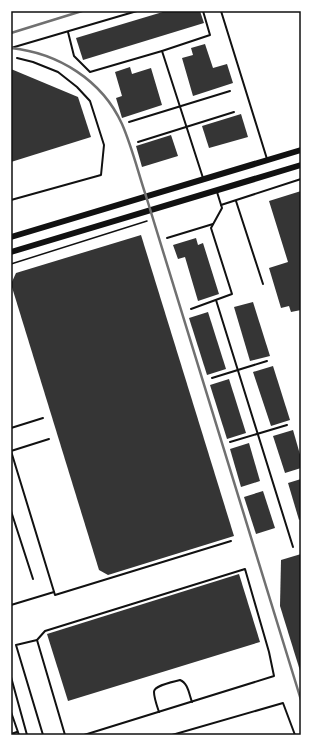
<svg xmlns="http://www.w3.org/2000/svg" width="312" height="746" viewBox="0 0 312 746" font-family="'Fira Sans',sans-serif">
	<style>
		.building { fill: #353535 }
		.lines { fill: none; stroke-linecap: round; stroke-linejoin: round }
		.path { stroke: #111; stroke-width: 1.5 }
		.service { stroke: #111; stroke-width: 2 }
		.secondary { stroke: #111; stroke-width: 6 }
		.rail { stroke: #707070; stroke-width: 2.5 }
		.neatline { fill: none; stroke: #111; stroke-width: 1.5 }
	</style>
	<rect width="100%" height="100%" fill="#fff"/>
	<g class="building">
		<polygon points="166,11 200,11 204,23 83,60 76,38"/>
		<polygon points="205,44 213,68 227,64 233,83 193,96 182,58 193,55 191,48"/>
		<polygon points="130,67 132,74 151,68 162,105 122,118 116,98 122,96 115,72"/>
		<polygon points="11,69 78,97 91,137 11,162"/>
		<polygon points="241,114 248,137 209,148 202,126"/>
		<polygon points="171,135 178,156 142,167 136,146"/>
		<polygon points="301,191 301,310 291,312 289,306 281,308 269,268 288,262 269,201"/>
		<polygon points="141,235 234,536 108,575 99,570 11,284 16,273"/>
		<polygon points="196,238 198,245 203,243 219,294 198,301 185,257 178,259 173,245"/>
		<polygon points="253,302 270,356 250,361 234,307"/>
		<polygon points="208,312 226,369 207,375 189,318"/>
		<polygon points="273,366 290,420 271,426 253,372"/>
		<polygon points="229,379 246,433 227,439 210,385"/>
		<polygon points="293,430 301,458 301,468 285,473 273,436"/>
		<polygon points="249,443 260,481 241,487 230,449"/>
		<polygon points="301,479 301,519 299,520 288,483"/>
		<polygon points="263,491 275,528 256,534 244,497"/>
		<polygon points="301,554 301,674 280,606 281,560"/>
		<polygon points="239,574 260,642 68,701 47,634"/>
	</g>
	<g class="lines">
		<polyline class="path" points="11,264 147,221"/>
		<g class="service">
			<polyline points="221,11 267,159"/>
			<polyline points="68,32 74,56 90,72 162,51"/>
			<polyline points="11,48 137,11"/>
			<polyline points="129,122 230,91"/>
			<polyline points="138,142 234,112"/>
			<polyline points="203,178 162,51 210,35 203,11"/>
			<polyline points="11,200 101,175 104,145 90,101 77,87 58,72 33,62 17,58"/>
			<polyline points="236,201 263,284"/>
			<polyline points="221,205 301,179"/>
			<polyline points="167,238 213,224"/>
			<polyline points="216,300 293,547"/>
			<polyline points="191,309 232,294 211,228 222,208 217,192"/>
			<polyline points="212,378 267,361"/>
			<polyline points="11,428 43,418"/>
			<polyline points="230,442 287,425"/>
			<polyline points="11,451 55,595 231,541"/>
			<polyline points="11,451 49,439"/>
			<polyline points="11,511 33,579"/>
			<polyline points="11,605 54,592"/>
			<polyline points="37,640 65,735"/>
			<polyline points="11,677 27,735"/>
			<polyline points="11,712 19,735"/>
			<path d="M159,712C157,706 154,698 154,692C154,685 173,682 180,680C188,683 189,694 192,702"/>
			<polyline points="11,734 17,732"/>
			<polyline points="43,735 16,645 37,640 45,631 245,569 269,652 274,676 84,735"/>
			<polyline points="172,735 283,703 295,735"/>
		</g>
		<g class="secondary">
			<polyline points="11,237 301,150"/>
			<polyline points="11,252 301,165"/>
		</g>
		<g class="rail">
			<polyline points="11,33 82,11"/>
			<path d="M11,48C58,53 102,80 122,124C132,147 138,172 146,196L301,700"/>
		</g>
	</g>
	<rect width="312" height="746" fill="none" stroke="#ffffff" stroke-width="24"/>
	<rect x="12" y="12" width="288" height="722" class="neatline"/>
</svg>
